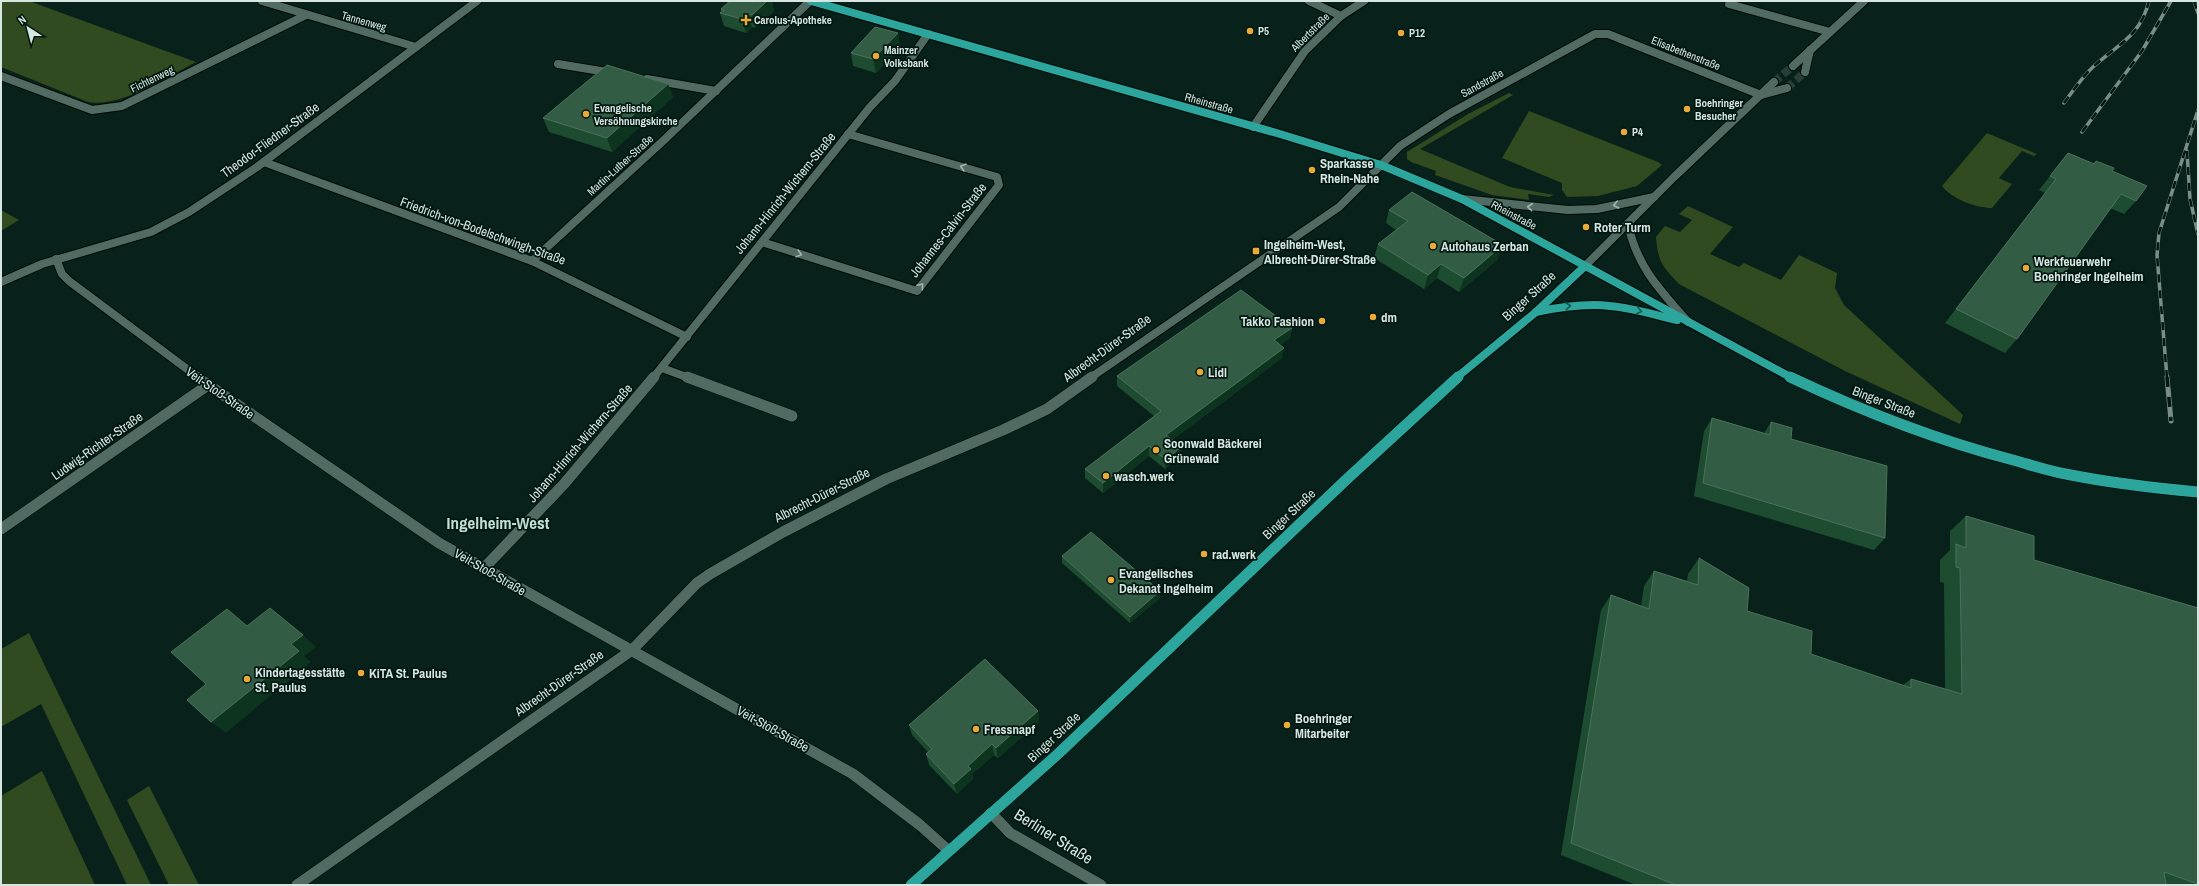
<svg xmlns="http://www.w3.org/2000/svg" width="2199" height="886" viewBox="0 0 2199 886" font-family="'Archivo Narrow',sans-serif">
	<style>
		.green { fill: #314a20 }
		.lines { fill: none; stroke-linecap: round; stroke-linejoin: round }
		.minor-tunnel { stroke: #273f38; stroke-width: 8; stroke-dasharray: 8 4; stroke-linecap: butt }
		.minor-far1-casing { stroke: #000a05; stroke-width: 10 }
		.minor-casing { stroke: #000a05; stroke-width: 12 }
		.major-far1-casing { stroke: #000a05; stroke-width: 10 }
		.major-casing { stroke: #000a05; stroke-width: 12 }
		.minor-far1 { stroke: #516b62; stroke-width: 8 }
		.minor { stroke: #516b62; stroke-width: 11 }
		.major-far1 { stroke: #2ca59d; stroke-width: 8 }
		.major { stroke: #2ca59d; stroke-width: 11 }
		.rail-far1-casing { stroke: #7a8d87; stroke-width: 3.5 }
		.rail-casing { stroke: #7a8d87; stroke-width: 5 }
		.rail-far1 { stroke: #011711; stroke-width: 2.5; stroke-dasharray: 8; stroke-linecap: butt }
		.rail { stroke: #011711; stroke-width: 3.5; stroke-dasharray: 10; stroke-linecap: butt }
		.wall { fill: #1e4c30 }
		.shaded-wall { fill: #0d341f }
		.building { fill: #325c43; stroke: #4c725c }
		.oneway { stroke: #a2b5ae }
		.oneway2 { stroke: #145750 }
		.poi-dot { fill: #eaaa39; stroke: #011711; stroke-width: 1.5 }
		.labels { text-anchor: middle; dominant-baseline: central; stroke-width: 3.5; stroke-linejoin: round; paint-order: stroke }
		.far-poi-label { font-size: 11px; font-weight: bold; fill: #d8e6e1; stroke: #011711; text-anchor: start }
		.far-street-label { font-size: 11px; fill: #d8e6e1; stroke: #011711 }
		.street-label { font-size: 13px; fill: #d8e6e1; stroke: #011711 }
		.poi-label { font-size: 13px; font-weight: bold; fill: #d8e6e1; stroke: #011711; text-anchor: start }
		.near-street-label { font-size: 16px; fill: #d8e6e1; stroke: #011711 }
		.district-label { font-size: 17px; font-weight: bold; fill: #c1ded3; stroke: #011711 }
	</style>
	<rect width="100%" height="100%" fill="#08211a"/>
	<g class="green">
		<path d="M1,1H29L196,62C167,77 121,108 88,102L1,67Z"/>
		<polygon points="1509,93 1513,95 1420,149 1510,187 1554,195 1549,197 1528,194 1529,200 1492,195 1435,175 1436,171 1411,162 1407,159 1407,152 1468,114"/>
		<polygon points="1529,111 1658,162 1662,165 1637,186 1598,196 1567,197 1562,190 1562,183 1502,158"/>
		<path d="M1987,133L2037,154L2034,156L2022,151L1999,178L2012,184L1992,208C1976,208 1952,199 1942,186Z"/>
		<path d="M1688,206L1733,227L1710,254L1739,267L1744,263L1781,280L1799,255L1837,273L1835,288L1844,305L1963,415L1960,424L1845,371L1679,284C1662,266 1658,262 1656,237L1665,226L1680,232L1692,220L1679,214Z"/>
		<polygon points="1,210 19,220 1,231"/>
		<polygon points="29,633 151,885 127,885 41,704 1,727 1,649"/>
		<polygon points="42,771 95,885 1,885 1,796"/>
		<polygon points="149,786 199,885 169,885 127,800"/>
	</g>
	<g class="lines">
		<g class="minor-tunnel">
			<polyline points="1774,82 1793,66"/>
			<polyline points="1787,88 1805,72"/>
		</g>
		<g class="minor-far1-casing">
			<g id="minor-far1">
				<polyline points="262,1 416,47"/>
				<polyline points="1309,1 1341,16"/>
				<polyline points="1729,4 1830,32"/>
				<polyline points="558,64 613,73"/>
				<polyline points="1793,66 1864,1"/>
				<polyline points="1805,72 1810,50"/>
				<polyline points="1,76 92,110 122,106 306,15"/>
				<polyline points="647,79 716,91"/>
				<polyline points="1761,95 1787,88"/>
				<polyline points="1253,127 1305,51 1341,16 1364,1"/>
				<polyline points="264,162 532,261 687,337"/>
				<polyline points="1462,199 1568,210 1597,209 1654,197"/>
				<path d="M1628,224C1637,267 1660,290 1688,322"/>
				<polyline points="762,242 917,291 999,185 997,177 848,134"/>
				<polyline points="56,259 62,274 69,281 199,378"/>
				<polyline points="532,261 664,140 810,1"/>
				<polyline points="1585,266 1674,177 1774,82"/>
				<polyline points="1,282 42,264 151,232 189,212 257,167 477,1"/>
				<polyline points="662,368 689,378"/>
				<polyline points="653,378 870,107 895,81 928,34"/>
				<polyline points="1090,378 1339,207 1400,146 1449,114 1595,34 1608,34 1761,95"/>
			</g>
		</g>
		<g class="minor-casing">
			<g id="minor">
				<polyline points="197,377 439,543 853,774 920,825 948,850"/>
				<polyline points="687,377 792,416"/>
				<polyline points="1,529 208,385"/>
				<polyline points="484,568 564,484 654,377"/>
				<polyline points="991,813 1010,833 1101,885"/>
				<polyline points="297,885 632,650 697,583 710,574 783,532 886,479 1003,430 1047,409 1092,377"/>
			</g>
		</g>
		<g class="major-far1-casing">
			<g id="major-far1">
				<polyline points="811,1 1280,134 1381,165 1462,199 1792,378"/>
				<path d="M1536,312C1560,307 1585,303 1610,306C1633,308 1655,315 1677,320"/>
				<polyline points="1456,378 1536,312 1585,266"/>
			</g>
		</g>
		<g class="major-casing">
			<g id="major">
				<path d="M1790,377C1862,411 1936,440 2013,460C2031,465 2048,471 2066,474C2110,483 2154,488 2198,492"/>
				<polyline points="911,885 1059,753 1348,478 1458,377"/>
			</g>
		</g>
		<use href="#minor-far1" class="minor-far1"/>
		<use href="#minor" class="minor"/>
		<use href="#major-far1" class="major-far1"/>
		<use href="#major" class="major"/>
		<g class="rail-far1-casing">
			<g id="rail-far1">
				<polyline points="2194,1 2198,13"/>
				<path d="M2064,103C2073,91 2082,77 2093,67C2118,44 2140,37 2149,1"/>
				<polyline points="2082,132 2142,51 2171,1"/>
				<polyline points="2187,151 2190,199 2198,234"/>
				<polyline points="2167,378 2157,255 2159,233 2198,110"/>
			</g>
		</g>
		<g class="rail-casing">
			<polyline id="rail" points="2167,377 2171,421"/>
		</g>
		<use href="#rail-far1" class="rail-far1"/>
		<use href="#rail" class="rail"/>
	</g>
	<g class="wall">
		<polygon points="730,1 772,1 774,11 755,28 752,27 746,33 724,26 720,13 721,12 721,9"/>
		<polygon points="898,33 900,47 876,73 853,66 851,53"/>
		<polygon points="668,84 673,97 612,152 549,132 543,118"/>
		<polygon points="2068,153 2112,171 2136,201 2124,214 2110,208 2017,339 2005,353 1945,323 2045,193 2039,190"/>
		<polygon points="1389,210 1498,259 1459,292 1437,278 1424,289 1374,258 1378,244 1396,230 1386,223"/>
		<polygon points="1292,328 1290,338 1280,345 1282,358 1172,440 1180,457 1165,469 1149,456 1103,493 1085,478 1085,469 1154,416 1117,386 1117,376"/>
		<polygon points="1712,418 1764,433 1771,422 1791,439 1885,538 1874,550 1694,496 1704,431"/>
		<polygon points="1966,516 2034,560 2196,607 2198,606 2198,885 1636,885 1561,855 1601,610 1611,595 1641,606 1644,586 1654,571 1687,581 1688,574 1699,558 1747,611 1811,654 1903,685 1911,679 1945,689 1944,583 1940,582 1940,560 1950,550 1950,531"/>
		<polygon points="1062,556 1160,598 1130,623 1062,563"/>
		<polygon points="1038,711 1039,722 998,758 994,755 972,774 973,779 957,794 929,765 926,754 928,752 912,735 909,725"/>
	</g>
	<g class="shaded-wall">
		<polygon points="767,1 772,1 774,11 755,28 752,15"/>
		<polygon points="749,14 752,27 746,33 742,19"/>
		<polygon points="898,33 900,47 876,73 873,59"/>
		<polygon points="668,84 673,97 612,152 607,138"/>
		<polygon points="1503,245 1498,259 1459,292 1464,278"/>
		<polygon points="1441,264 1437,278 1424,289 1428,275"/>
		<polygon points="1292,328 1290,338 1273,351 1274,340"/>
		<polygon points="1284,348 1282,358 1165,445 1166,435"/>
		<polygon points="1149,446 1149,456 1103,493 1103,483"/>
		<polygon points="1181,447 1180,457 1165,469 1166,460"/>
		<polygon points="1160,591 1160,598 1130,623 1130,617"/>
		<polygon points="303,635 316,647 304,656 311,662 226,733 211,722 291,644"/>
		<polygon points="1038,711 1039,722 998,758 996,748"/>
		<polygon points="992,744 994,755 972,774 973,779 957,794 954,784 968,766"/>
	</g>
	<g class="building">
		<polygon points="730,1 767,1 752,15 749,14 742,19 720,13 724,10 721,9"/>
		<polygon points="875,27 898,33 873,59 851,53"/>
		<polygon points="607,65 668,84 607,138 543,118"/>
		<polygon points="2068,153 2094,164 2096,161 2114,168 2112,171 2147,186 2136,201 2121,194 2017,339 1956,309 2056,179 2050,176"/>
		<polygon points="1412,192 1503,245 1464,278 1441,264 1428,275 1378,244 1408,221 1389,210"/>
		<polygon points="1241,290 1292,328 1274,340 1284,348 1166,435 1181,447 1166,460 1149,446 1103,483 1085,469 1161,411 1117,376"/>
		<polygon points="1712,418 1770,435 1771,422 1792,428 1791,439 1887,466 1885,538 1703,483"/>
		<polygon points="1966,516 2034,536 2034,560 2198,608 2198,884 2164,872 2166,885 1676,885 1571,843 1611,595 1649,609 1654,571 1698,585 1699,558 1749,588 1747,611 1812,631 1811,654 1911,688 1911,679 1962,694 1960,568 1956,567 1956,544 1966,548"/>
		<polygon points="1091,532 1160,591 1130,617 1062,556"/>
		<polygon points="270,608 303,635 291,644 299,651 211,722 187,700 206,684 171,652 227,609 247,626"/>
		<polygon points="985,659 1038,711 996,748 992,744 968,766 971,769 954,784 926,754 932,749 909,725"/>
	</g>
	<defs><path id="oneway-chevron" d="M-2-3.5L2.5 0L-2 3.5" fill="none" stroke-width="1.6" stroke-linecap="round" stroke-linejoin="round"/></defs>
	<g class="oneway">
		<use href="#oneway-chevron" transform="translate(963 167) rotate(-164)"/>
		<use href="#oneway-chevron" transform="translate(1616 205) rotate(167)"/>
		<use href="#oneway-chevron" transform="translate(1530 207) rotate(-174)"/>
		<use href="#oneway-chevron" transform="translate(799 254) rotate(17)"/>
		<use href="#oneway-chevron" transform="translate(921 286) rotate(-50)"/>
	</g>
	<g class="oneway2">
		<use href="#oneway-chevron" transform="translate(1568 306) rotate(-6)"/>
		<use href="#oneway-chevron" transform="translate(1639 311) rotate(14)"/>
	</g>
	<g class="poi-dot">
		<path d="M744 14h4v4h4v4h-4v4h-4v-4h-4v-4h4z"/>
		<circle cx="1250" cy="31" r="4"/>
		<circle cx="1401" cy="33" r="4"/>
		<circle cx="876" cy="56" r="4"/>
		<circle cx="1687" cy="109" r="4"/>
		<circle cx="586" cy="114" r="4"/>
		<circle cx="1624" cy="132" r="4"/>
		<circle cx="1312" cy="170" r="4"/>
		<circle cx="1586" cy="227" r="4"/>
		<circle cx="1433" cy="246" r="4"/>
		<rect x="1252" y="247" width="8" height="8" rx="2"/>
		<circle cx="2026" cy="268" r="4"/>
		<circle cx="1373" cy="317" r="4"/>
		<circle cx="1322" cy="321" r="4"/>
		<circle cx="1200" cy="372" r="4"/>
		<circle cx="1156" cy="450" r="4"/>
		<circle cx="1106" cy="476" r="4"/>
		<circle cx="1204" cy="554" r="4"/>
		<circle cx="1111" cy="580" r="4"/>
		<circle cx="361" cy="673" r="4"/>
		<circle cx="247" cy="679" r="4"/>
		<circle cx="1287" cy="725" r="4"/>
		<circle cx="976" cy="729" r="4"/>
	</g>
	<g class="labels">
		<g class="far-poi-label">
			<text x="754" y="20">Carolus-Apotheke</text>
			<text x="1258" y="31">P5</text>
			<text x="1409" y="33">P12</text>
			<text x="884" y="50">Mainzer<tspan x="884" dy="13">Volksbank</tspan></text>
			<text x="1695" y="103">Boehringer<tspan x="1695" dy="13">Besucher</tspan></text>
			<text x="594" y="108">Evangelische<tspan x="594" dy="13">Versöhnungskirche</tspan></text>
			<text x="1632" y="132">P4</text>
		</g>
		<g class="far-street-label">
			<text transform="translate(364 21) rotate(16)">Tannenweg</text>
			<text transform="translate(1310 32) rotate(-45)">Albertstraße</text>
			<text transform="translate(1686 53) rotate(22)">Elisabethenstraße</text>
			<text transform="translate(152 79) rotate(-26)">Fichtenweg</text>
			<text transform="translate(1482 83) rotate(-29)">Sandstraße</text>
			<text transform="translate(1209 103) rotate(16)">Rheinstraße</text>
			<text transform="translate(620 165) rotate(-42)">Martin-Luther-Straße</text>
			<text transform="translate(1514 215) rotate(28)">Rheinstraße</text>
		</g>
		<g class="street-label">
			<text transform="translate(270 140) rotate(-36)">Theodor-Fliedner-Straße</text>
			<text transform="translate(785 193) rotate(-51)">Johann-Hinrich-Wichern-Straße</text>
			<text transform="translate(948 230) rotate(-52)">Johannes-Calvin-Straße</text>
			<text transform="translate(483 231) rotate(20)">Friedrich-von-Bodelschwingh-Straße</text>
			<text transform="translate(1529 296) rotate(-42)">Binger Straße</text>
			<text transform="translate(1107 348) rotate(-36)">Albrecht-Dürer-Straße</text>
			<text transform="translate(220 393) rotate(35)">Veit-Stoß-Straße</text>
			<text transform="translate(1884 402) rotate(21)">Binger Straße</text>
			<text transform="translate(580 443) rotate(-49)">Johann-Hinrich-Wichern-Straße</text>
			<text transform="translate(97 446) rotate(-35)">Ludwig-Richter-Straße</text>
			<text transform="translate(822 495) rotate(-27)">Albrecht-Dürer-Straße</text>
			<text transform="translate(1289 514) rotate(-43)">Binger Straße</text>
			<text transform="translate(490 572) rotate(30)">Veit-Stoß-Straße</text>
			<text transform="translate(559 683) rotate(-35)">Albrecht-Dürer-Straße</text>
			<text transform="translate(773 729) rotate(29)">Veit-Stoß-Straße</text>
			<text transform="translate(1054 737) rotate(-43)">Binger Straße</text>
		</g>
		<g class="poi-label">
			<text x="1320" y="163">Sparkasse<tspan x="1320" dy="15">Rhein-Nahe</tspan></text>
			<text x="1594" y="227">Roter Turm</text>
			<text x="1264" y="244">Ingelheim-West,<tspan x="1264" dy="15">Albrecht-Dürer-Straße</tspan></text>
			<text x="1441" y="246">Autohaus Zerban</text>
			<text x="2034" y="261">Werkfeuerwehr<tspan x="2034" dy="15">Boehringer Ingelheim</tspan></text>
			<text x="1381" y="317">dm</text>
			<text x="1314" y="321" text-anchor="end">Takko Fashion</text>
			<text x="1208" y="372">Lidl</text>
			<text x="1164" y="443">Soonwald Bäckerei<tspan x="1164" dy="15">Grünewald</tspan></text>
			<text x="1114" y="476">wasch.werk</text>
			<text x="1212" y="554">rad.werk</text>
			<text x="1119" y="573">Evangelisches<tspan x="1119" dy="15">Dekanat Ingelheim</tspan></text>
			<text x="255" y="672">Kindertagesstätte<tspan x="255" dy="15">St. Paulus</tspan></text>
			<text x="369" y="673">KiTA St. Paulus</text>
			<text x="1295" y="718">Boehringer<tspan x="1295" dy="15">Mitarbeiter</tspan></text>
			<text x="984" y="729">Fressnapf</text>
		</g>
		<g class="near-street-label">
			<text transform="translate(1054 836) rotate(32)">Berliner Straße</text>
		</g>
		<g class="district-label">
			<text x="498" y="522">Ingelheim-West</text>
		</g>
	</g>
	<rect width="2199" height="886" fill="none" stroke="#d8e6e1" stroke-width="4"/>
	<g transform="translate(28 28) rotate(324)" stroke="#011711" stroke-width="3" paint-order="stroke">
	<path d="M0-3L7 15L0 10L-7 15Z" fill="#d8e6e1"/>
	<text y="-6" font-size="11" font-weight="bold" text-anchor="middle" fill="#d8e6e1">N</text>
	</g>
</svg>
